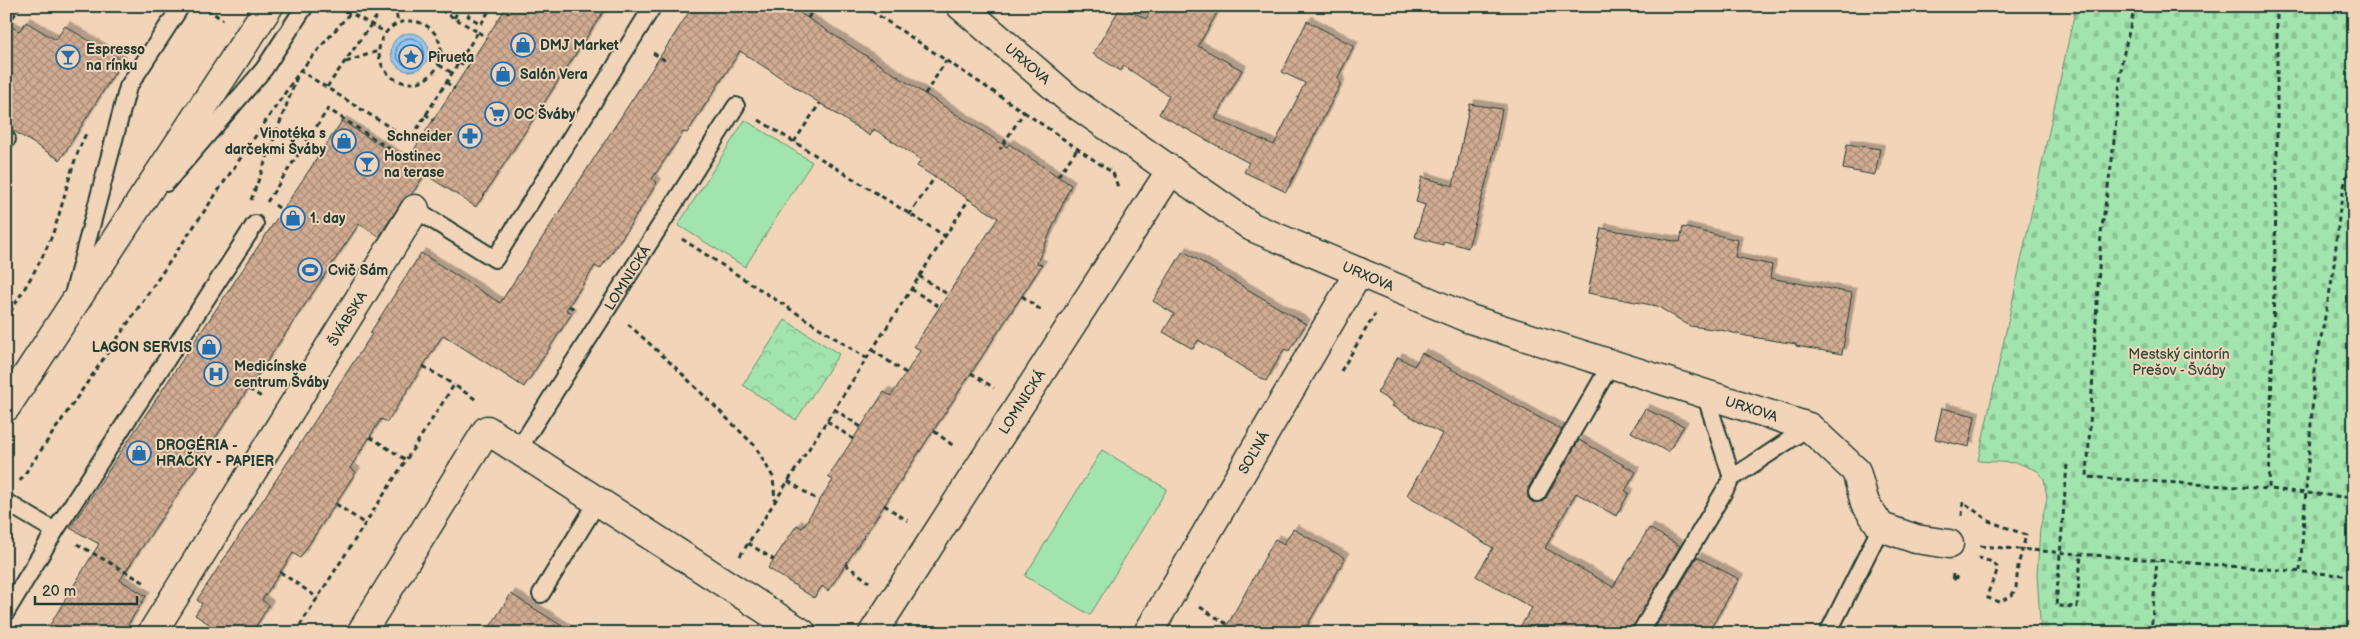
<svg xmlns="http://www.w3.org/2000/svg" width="2360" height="639" viewBox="0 0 2360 639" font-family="'Balsamiq Sans',sans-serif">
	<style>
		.green { fill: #a2e4ad; stroke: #609070 }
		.cemetery { fill: url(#cemetery-stones); stroke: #609070 }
		.park { fill: url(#park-crowns); stroke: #609070 }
		.water { fill: #96c5f1; stroke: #668fa5 }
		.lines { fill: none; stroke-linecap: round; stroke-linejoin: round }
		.shore { stroke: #4f7380; stroke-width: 1 }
		.building { fill: url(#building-cross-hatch); stroke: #1f3d34; filter: url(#shadow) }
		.service-casing { stroke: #1f3d34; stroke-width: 20 }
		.minor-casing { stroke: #1f3d34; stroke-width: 31 }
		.tertiary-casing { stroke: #1f3d34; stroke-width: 31 }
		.path { stroke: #1f3d34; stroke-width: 3; stroke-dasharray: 5 4; stroke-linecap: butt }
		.service { stroke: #f2d4b8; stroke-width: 16 }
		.minor { stroke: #f2d4b8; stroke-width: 28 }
		.tertiary { stroke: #f2d4b8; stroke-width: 28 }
		.labels { text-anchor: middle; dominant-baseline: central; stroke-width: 4; stroke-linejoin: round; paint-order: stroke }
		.poi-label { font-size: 14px; font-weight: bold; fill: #1f3d34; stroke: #f2d4b8; text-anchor: start }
		.street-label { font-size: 14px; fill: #1f3d34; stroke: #f2d4b8 }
		.park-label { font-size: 14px; fill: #2c4e40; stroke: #f2d4b8 }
	</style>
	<defs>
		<pattern id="cemetery-stones" width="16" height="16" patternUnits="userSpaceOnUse" patternTransform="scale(1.25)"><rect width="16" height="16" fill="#a2e4ad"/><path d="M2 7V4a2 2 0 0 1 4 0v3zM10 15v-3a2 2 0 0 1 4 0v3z" fill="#8bc495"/></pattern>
		<pattern id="park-crowns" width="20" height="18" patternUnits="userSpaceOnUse" patternTransform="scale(1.25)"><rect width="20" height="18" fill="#a2e4ad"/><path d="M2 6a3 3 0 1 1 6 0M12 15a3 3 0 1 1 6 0" fill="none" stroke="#8bc495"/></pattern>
		<pattern id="building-cross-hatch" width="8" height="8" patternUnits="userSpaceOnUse" patternTransform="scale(1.25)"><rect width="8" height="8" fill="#d2ac92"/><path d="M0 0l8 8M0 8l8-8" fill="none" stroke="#aa8d78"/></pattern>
		<filter id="shadow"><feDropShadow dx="4.5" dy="-4.5" stdDeviation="0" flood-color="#0004"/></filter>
	</defs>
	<rect width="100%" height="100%" fill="#f2d4b8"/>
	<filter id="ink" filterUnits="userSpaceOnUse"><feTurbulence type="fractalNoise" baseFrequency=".02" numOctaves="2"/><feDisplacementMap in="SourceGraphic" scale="10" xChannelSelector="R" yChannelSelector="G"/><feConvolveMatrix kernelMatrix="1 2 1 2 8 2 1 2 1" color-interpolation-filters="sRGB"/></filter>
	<g filter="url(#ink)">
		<g class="green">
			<polygon points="745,120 812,162 745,267 678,225"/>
			<polygon points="1102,450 1167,489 1090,615 1025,576"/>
		</g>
		<polygon class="cemetery" points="2076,6 2354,6 2354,633 2041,633 2037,575 2040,529 2047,498 2044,479 2038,471 2018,463 1978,461"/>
		<polygon class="park" points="785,320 839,354 796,420 743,385"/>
		<circle class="water" cx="410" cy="52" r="19"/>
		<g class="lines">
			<circle class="shore" cx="410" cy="52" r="14"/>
		</g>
		<g class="building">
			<polygon points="507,6 607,6 476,207 406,162"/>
			<polygon points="693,6 789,6 1007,147 1009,144 1071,185 1037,263 1042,265 828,591 822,586 814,598 768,568 797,525 802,528 833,480 828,477 884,392 891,396 906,373 920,351 914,346 998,218 917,166 921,160 874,129 870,136 740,51 687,133 683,132 652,179 657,183 623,236 600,269 595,266 566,310 572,313 524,387 443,335 387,422 381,419 350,468 356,472 300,558 293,553 262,600 269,605 252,633 223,633 195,615 202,604 197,600 372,334 370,333 421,253 500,303"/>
			<polygon points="1121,6 1146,19 1153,6 1221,6 1198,46 1242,70 1215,119 1274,145 1305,83 1282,72 1307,21 1354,46 1338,77 1340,85 1286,192 1244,172 1249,163 1159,114 1169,96 1124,66 1121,71 1093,54"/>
			<polygon points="26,22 56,40 65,26 122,61 60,160 6,126 6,24 19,31"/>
			<polygon points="1470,104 1502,109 1492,161 1468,248 1444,241 1443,245 1415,237 1425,205 1416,202 1422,177 1453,186"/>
			<polygon points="342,121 425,174 412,194 402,201 379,237 359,224 120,580 146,596 123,633 45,633 99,544 70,528"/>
			<polygon points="1847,144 1880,149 1875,175 1843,169"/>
			<polygon points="1683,227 1738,240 1735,257 1772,265 1770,278 1852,293 1842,354 1796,346 1796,344 1746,336 1721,330 1690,326 1657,306 1588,293 1601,228 1680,242"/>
			<polygon points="1183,251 1306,324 1289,351 1284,349 1266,381 1198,340 1193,349 1163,332 1174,314 1153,301"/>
			<polygon points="1422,353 1562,430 1528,488 1528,498 1532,502 1542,502 1546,498 1579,440 1636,472 1625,491 1629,493 1616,516 1576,493 1545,548 1613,587 1649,528 1680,546 1630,633 1516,633 1532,608 1476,576 1493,548 1407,495 1442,434 1392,406 1394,403 1377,393 1398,357 1414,366"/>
			<polygon points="1942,408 1975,416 1969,447 1935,439"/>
			<polygon points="1645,409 1684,426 1668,452 1631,432"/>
			<polygon points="1293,529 1345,558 1303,633 1223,633 1275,539 1284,544"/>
			<polygon points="1697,557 1739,579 1715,621 1707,633 1652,633"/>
			<polygon points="511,594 573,633 486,633"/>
		</g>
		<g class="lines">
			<g class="service-casing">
				<g id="service">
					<polyline points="6,140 7,139"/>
					<polyline points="166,183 264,69 305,6"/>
					<polyline points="415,209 495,259 653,6"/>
					<polyline points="74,291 128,87 181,6"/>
					<polyline points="1705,394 1732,478"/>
					<path id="s1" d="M518,450L736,106"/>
					<polyline points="1537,493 1611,364"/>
					<polyline points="6,502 55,531"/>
					<polyline points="541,594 598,501"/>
					<polyline points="6,612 55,531 255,224"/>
					<polyline points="1640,633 1732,478 1809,427"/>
					<polyline points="1828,633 1881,527"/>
				</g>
			</g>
			<g class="minor-casing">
				<g id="minor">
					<path id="s2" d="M961,6L1070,100L1252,227L1470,319L1809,427L1856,471L1865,503L1881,527L1916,539L1949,544"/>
					<path id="s3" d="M152,633L415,209"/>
					<polyline points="361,633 487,430 802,633"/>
					<path id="s4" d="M873,633L1171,170"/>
					<path id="s5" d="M1148,633L1359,272"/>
				</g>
			</g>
			<g class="tertiary-casing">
				<polyline id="tertiary" points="6,407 269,6"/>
			</g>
			<g class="path">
				<polyline points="338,6 385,32"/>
				<polyline points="395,6 398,23"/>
				<polyline points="474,6 468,16 481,24 492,6"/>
				<polyline points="864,6 1024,112 1000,149"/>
				<polyline points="2135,6 2122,61 2112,160 2101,234 2087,477 2269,489"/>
				<polyline points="2277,6 2277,166 2269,489 2354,498"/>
				<polyline points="2135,8 2151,6"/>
				<polyline points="207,9 223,20"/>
				<polyline points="454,18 461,6"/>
				<polyline points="808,18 815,6"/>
				<circle cx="410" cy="52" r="31"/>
				<polyline points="8,25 20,6"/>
				<polyline points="478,32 487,38"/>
				<polyline points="653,53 666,61"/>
				<polyline points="346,62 378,51"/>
				<polyline points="459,62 468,67"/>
				<polyline points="439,65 452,73"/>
				<polyline points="299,70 410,140 478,32 434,6"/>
				<polyline points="446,82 455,89"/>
				<polyline points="327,87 384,6"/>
				<polyline points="925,94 946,61"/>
				<polyline points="1024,112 1113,173 1119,190"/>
				<polyline points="425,114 434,120"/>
				<polyline points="759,120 945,236"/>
				<polyline points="794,142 820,103"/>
				<polyline points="1058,176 1078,148"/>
				<polyline points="251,200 297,77"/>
				<polyline points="267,202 328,109 407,160"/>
				<polyline points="275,205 282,210"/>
				<polyline points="909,215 935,177"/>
				<polyline points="682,239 866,358"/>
				<polyline points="919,276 947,294"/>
				<polyline points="911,289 940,307"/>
				<polyline points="1022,296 1042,311"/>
				<polyline points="569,306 577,310"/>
				<path d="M6,320C22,291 45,258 55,227C66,195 71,162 87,132"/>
				<polyline points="628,324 675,367 755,446 773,477 775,501"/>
				<polyline points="872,350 906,373"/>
				<polyline points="423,366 454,385"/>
				<polyline points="1341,371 1375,314"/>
				<polyline points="971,373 994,388"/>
				<polyline points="249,389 263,398"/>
				<polyline points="834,409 861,427"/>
				<polyline points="827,421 853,439"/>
				<polyline points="934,431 955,447"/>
				<polyline points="370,437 406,460"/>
				<polyline points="2067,465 2056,606 2077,607 2081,554"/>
				<polyline points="20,481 300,71 356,6"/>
				<polyline points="788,481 819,501"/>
				<polyline points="336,504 365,524"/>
				<polyline points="884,505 908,521"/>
				<path d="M1962,516L1963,502L1989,521L2026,535L2018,566L2016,588L2012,595L2000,602L1988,598C1987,587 1997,579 1997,567L1993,562L1978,558"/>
				<polyline points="748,543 774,560"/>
				<polyline points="77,544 145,583"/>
				<polyline points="1980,546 2354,576"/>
				<polyline points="740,556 969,199"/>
				<polyline points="845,564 869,582"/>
				<polyline points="2300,571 2315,370 2333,274 2340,208 2346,177 2354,165"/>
				<polyline points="280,572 318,598"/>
				<polyline points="1953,574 1952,581 1959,575"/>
				<polyline points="1200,607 1228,625"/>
				<polyline points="295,633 454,385 478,401"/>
				<polyline points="2151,633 2157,560"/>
				<polyline points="2352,633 2354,614"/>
			</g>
			<use href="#service" class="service"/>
			<use href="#minor" class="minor"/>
			<use href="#tertiary" class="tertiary"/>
		</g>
	</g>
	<defs>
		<g id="shop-ring" transform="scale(1.25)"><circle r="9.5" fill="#f2d4b8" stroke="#1f6fb2" stroke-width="1.5"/><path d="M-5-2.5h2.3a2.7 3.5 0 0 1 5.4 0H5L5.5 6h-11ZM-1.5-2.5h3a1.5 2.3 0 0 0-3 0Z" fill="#1f6fb2"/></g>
		<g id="bar-ring" transform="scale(1.25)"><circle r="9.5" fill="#f2d4b8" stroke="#1f6fb2" stroke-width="1.5"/><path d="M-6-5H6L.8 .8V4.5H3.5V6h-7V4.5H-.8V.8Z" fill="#1f6fb2"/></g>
		<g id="sight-ring" transform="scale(1.25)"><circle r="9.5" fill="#f2d4b8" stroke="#1f6fb2" stroke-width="1.5"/><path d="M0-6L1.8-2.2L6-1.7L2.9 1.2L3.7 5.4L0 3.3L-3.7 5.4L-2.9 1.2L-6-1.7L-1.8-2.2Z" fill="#1f6fb2"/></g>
		<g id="supermarket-ring" transform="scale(1.25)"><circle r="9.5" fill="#f2d4b8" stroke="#1f6fb2" stroke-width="1.5"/><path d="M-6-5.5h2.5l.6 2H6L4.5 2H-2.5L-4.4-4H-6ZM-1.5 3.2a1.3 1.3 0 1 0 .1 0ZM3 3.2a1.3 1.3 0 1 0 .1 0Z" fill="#1f6fb2"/></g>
		<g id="pharmacy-ring" transform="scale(1.25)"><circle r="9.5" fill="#f2d4b8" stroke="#1f6fb2" stroke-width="1.5"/><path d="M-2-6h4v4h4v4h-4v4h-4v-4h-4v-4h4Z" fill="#1f6fb2"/></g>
		<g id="stadium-ring" transform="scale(1.25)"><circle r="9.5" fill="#f2d4b8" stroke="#1f6fb2" stroke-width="1.5"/><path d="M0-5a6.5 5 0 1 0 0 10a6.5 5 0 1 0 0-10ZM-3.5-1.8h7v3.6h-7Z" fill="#1f6fb2"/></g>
		<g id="hospital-ring" transform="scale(1.25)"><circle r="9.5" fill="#f2d4b8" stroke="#1f6fb2" stroke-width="1.5"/><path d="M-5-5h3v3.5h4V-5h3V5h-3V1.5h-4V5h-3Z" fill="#1f6fb2"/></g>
	</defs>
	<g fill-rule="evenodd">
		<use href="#shop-ring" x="523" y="45"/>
		<use href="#bar-ring" x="68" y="57"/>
		<use href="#sight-ring" x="411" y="57"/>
		<use href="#shop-ring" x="503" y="74"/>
		<use href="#supermarket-ring" x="497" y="114"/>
		<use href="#pharmacy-ring" x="470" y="136"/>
		<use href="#shop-ring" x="344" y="141"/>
		<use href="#bar-ring" x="367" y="164"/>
		<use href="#shop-ring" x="293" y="218"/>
		<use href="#stadium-ring" x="310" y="270"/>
		<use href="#shop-ring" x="209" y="347"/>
		<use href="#hospital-ring" x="216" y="374"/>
		<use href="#shop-ring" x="139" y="453"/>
	</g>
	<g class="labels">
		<g class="poi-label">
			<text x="540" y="45">DMJ Market</text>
			<text x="86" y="49">Espresso<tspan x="86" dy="16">na rínku</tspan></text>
			<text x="428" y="57">Pirueta</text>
			<text x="520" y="74">Salón Vera</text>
			<text x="514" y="114">OC Šváby</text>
			<text x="326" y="133" text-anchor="end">Vinotéka s<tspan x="326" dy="16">darčekmi Šváby</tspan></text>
			<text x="452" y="136" text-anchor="end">Schneider</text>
			<text x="384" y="156">Hostinec<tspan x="384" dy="16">na terase</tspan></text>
			<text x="310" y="218">1. day</text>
			<text x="328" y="270">Cvič Sám</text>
			<text x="192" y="347" text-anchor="end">LAGON SERVIS</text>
			<text x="234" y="366">Medicínske<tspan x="234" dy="16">centrum Šváby</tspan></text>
			<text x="156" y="445">DROGÉRIA -<tspan x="156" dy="16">HRAČKY - PAPIER</tspan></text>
		</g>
		<g class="street-label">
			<text stroke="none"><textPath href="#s2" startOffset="88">URXOVA</textPath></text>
			<text stroke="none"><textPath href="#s2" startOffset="492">URXOVA</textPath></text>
			<text stroke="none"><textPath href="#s1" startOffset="204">LOMNICKÁ</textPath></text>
			<text stroke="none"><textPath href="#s3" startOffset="370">ŠVÁBSKA</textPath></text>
			<text stroke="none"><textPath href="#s4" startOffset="275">LOMNICKÁ</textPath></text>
			<text stroke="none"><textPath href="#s2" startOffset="898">URXOVA</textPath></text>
			<text stroke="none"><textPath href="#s5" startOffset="209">SOĽNÁ</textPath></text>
		</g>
		<g class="park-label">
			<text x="2179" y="354">Mestský cintorín<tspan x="2179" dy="16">Prešov - Šváby</tspan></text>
		</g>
	</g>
	<rect width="2360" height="639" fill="none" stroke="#f2d4b8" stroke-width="25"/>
	<rect x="12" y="12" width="2335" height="614" fill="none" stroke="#1f3d34" stroke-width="2" filter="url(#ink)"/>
	<path d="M35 596v8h102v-8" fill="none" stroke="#1f3d34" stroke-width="2.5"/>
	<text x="42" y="596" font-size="15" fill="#1f3d34" stroke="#f2d4b8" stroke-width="4" paint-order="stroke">20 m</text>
</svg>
